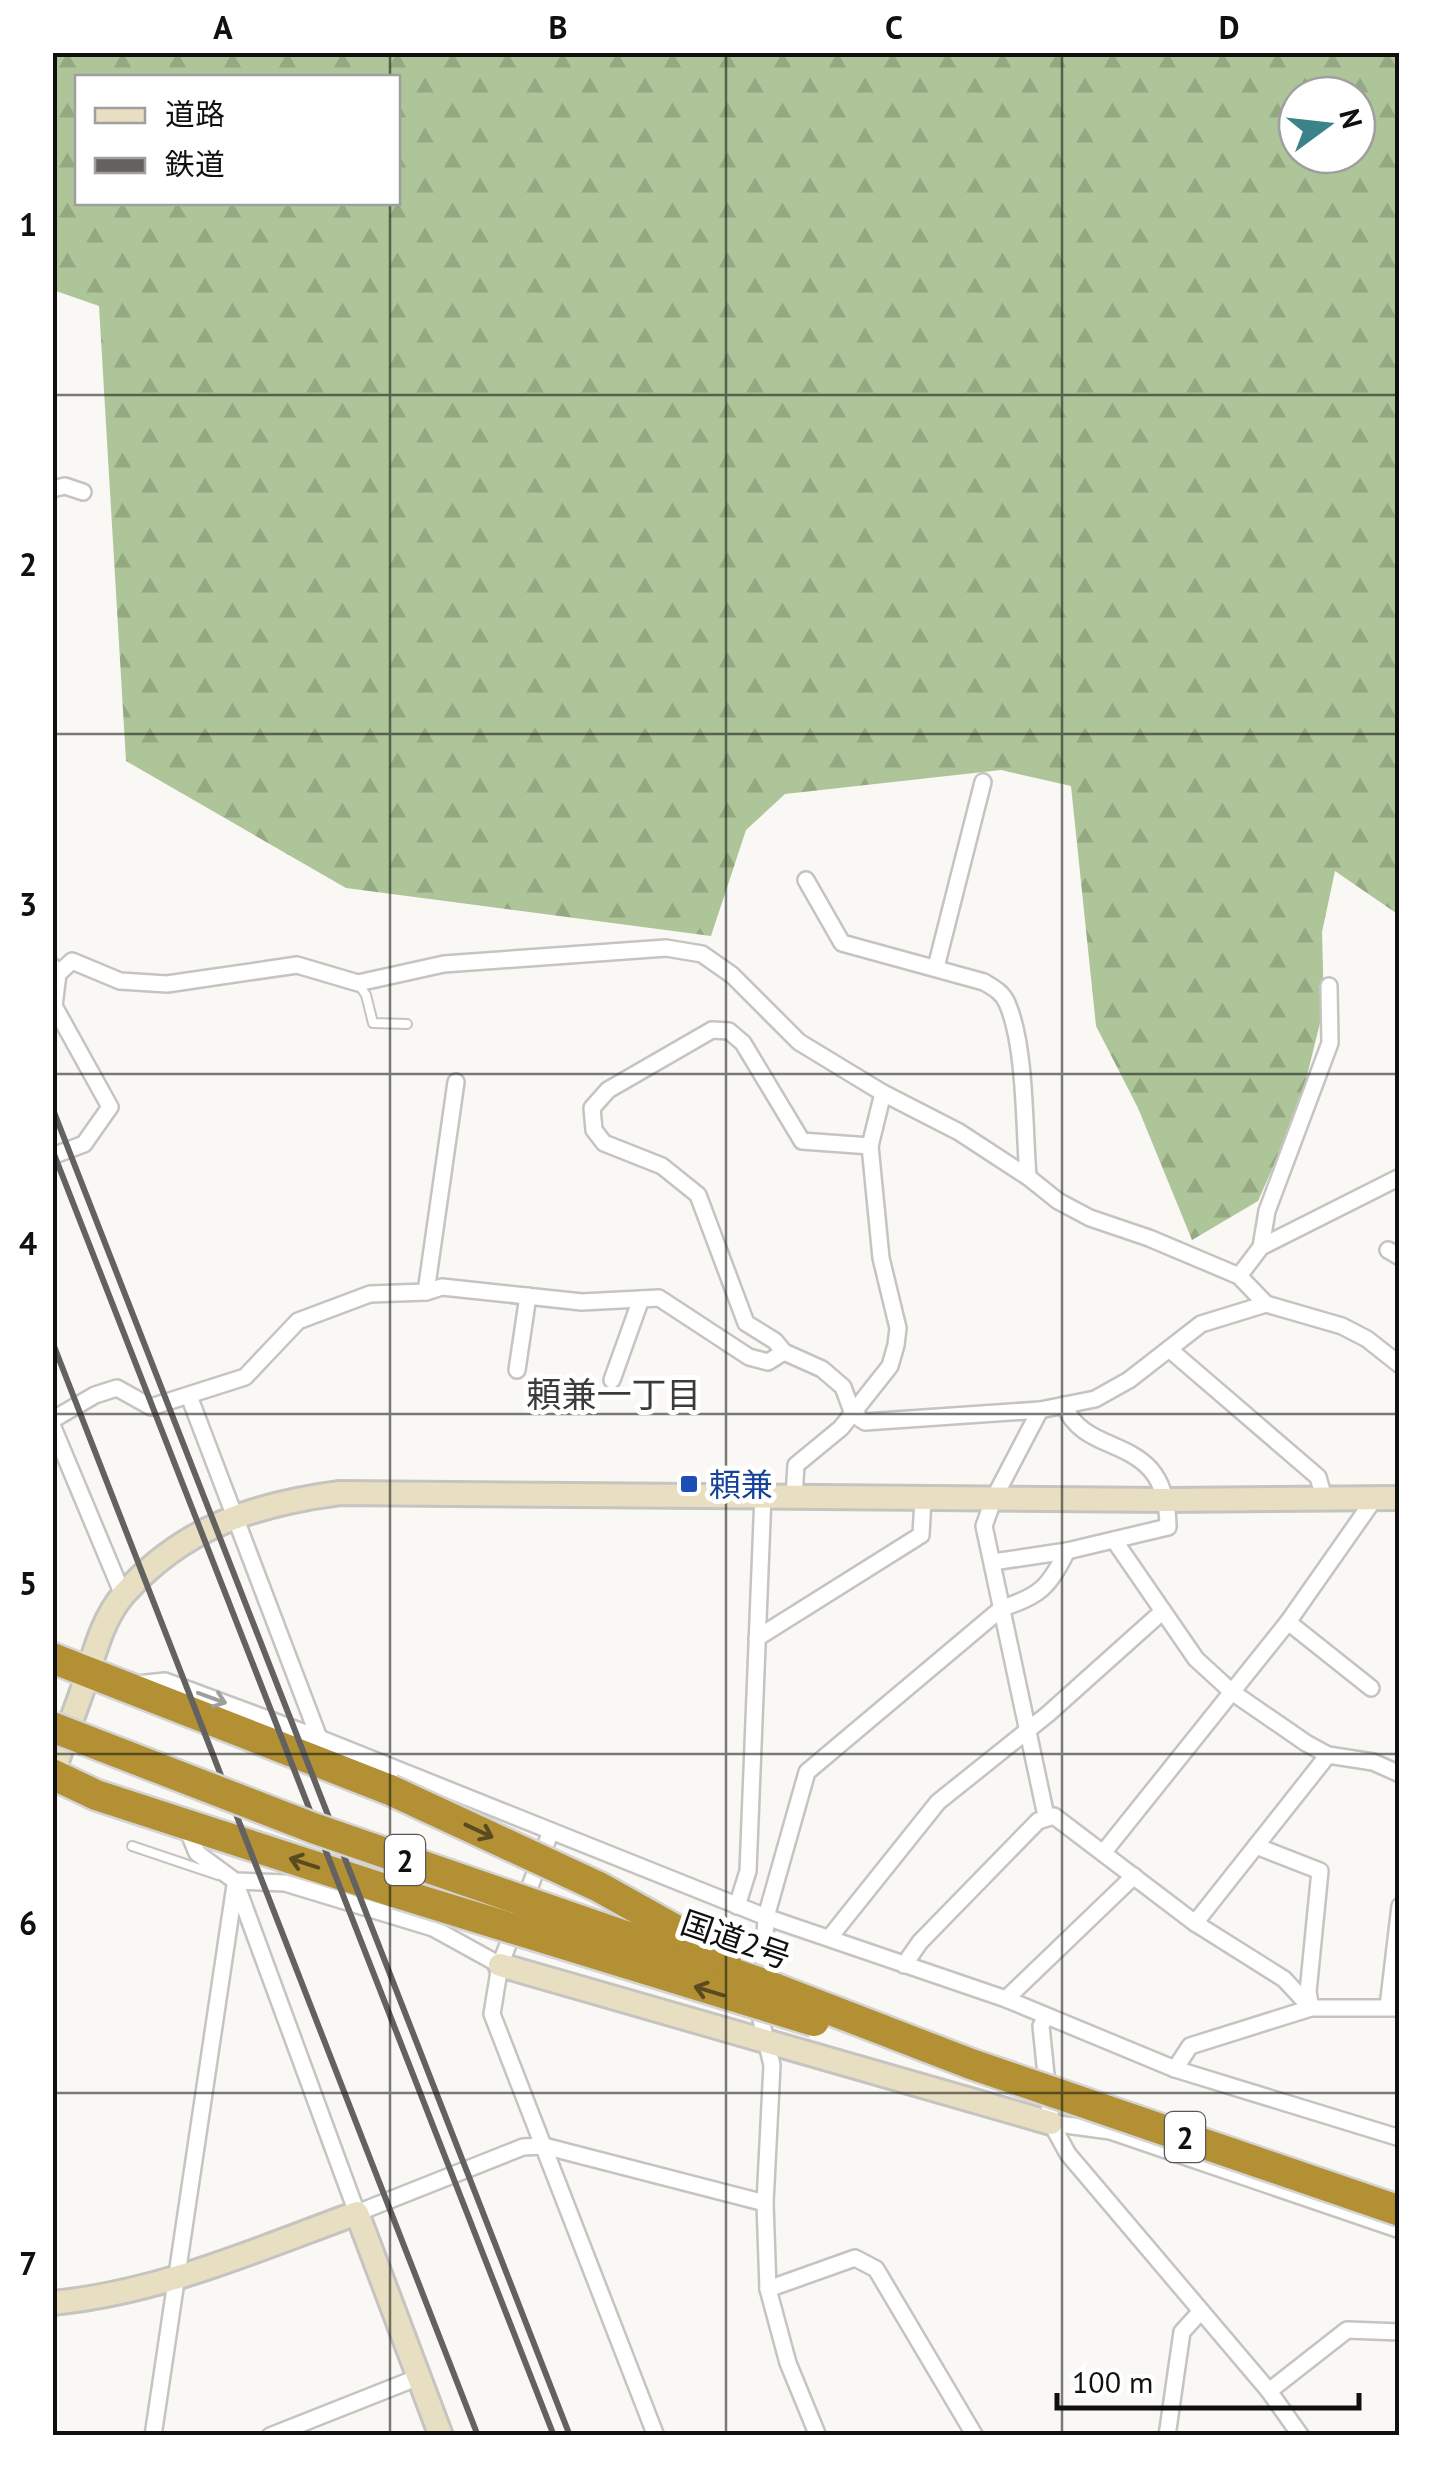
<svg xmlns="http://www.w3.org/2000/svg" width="1452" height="2488" viewBox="0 0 1452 2488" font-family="'PT Sans','Noto Sans JP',sans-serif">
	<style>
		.forest { fill: url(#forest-firs); fill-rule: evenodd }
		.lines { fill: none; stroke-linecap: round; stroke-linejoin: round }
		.lane-casing { stroke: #c5c4c1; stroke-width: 12 }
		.street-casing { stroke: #c5c4c1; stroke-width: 20 }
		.secondary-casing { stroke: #c5c4c1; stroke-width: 28 }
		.highway-casing { stroke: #d4d4d4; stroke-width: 35 }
		.lane { stroke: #fff; stroke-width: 8 }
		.street { stroke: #fff; stroke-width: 15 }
		.secondary { stroke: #e8dec2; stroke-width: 22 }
		.highway { stroke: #b29033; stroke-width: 30 }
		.rail { stroke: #636260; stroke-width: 6 }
		.highway-bridge-casing { stroke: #d4d4d4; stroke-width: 35; stroke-linecap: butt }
		.highway-bridge { stroke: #b29033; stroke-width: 30 }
		.oneway { stroke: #a09f9f }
		.oneway2 { stroke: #594a1f }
		.grid { fill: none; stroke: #11100f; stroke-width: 2.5; stroke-opacity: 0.55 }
		.transit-dot { fill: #1a4fb4; stroke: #fff; stroke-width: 4 }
		.labels { text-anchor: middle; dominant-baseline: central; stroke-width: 10; stroke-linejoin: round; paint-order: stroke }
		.shield { fill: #fff; stroke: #585857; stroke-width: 2.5 }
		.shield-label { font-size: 30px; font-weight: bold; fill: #11100f }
		.transit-label { font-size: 32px; fill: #164399; stroke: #fff; text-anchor: start }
		.street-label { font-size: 32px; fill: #11100f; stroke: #fff }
		.neighbourhood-label { font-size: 35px; fill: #3c3b39; stroke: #fff }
		.neatline { fill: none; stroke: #11100f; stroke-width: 4 }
		.grid-label { font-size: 32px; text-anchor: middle; font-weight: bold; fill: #11100f }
	</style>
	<defs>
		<pattern id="forest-firs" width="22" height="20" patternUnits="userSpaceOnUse" patternTransform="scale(2.5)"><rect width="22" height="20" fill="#adc598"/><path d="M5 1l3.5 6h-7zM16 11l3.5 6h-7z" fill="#94a882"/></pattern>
	</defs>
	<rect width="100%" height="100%" fill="#f9f8f4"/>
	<path class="forest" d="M53,53H1399V915L1335,871L1322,932L1324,1007L1299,1108L1258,1201L1192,1240L1138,1108L1096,1026L1071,786L1001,770L785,794L746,830L711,936L346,888L126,761L99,306L53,290ZM78,78H398V202H78ZM1297,95H1357V155H1297Z"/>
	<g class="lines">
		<g class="lane-casing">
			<g id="lane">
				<polyline points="359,985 366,995 373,1023 407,1024"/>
				<polyline points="132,1846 218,1875"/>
			</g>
		</g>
		<g class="street-casing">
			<g id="street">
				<polyline points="52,489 65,486 83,492"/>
				<path d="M806,880L842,943L984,982C994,988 1002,992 1007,1003C1026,1046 1024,1128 1028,1177"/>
				<polyline points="52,966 58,974 54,1006 110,1107 84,1144 52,1156"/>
				<polyline points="936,967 983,782"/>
				<polyline points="58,974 72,961 120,981 167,984 297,965 358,983 444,964 666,948 702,954 732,975 799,1042 883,1093 959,1132 1028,1177 1058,1201 1090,1218 1149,1238 1239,1276 1266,1304"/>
				<polyline points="456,1082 426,1292 442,1287 582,1302 659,1298 749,1357 768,1362 784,1352"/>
				<polyline points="870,1146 802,1141 743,1043 729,1031 712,1030 608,1090 592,1108 594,1130 604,1143 662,1166 698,1195 746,1323 775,1341 784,1352 822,1369 843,1387 853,1414 865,1422 1040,1410 1095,1399 1129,1380 1201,1324 1266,1304 1342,1326 1367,1339 1400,1365"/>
				<polyline points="1261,1247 1267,1211 1330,1043 1329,986"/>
				<polyline points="1388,1250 1400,1257"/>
				<polyline points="1239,1276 1261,1247 1400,1177"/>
				<polyline points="1169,1349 1318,1477 1324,1498"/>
				<polyline points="517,1370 528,1296"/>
				<polyline points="612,1380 641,1299"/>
				<polyline points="189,1396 319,1738"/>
				<polyline points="1040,1410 994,1498 984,1526 1046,1816"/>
				<polyline points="52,1420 95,1395 117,1388 151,1407 245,1377 298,1321 370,1294 426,1292"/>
				<polyline points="52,1425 123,1595"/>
				<polyline points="794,1496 796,1465 841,1428 890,1366 896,1345 898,1328 881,1258 870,1146 883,1093"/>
				<polyline points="1114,1540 1196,1659 1232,1692 1306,1743 1328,1755 1373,1762 1400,1774"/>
				<path d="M993,1562L1067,1551L1168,1527C1167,1429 1087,1462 1064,1405"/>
				<polyline points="1288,1622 1371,1688"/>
				<polyline points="757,1638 921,1535 923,1499"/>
				<polyline points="137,1684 165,1681 319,1738 766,1917 1006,1999 1175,2069 1400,2138"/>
				<polyline points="185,1824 197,1853 235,1881 285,1883 433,1928 500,1965"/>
				<polyline points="1256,1846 1320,1871 1308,1992 1311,2008"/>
				<polyline points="1103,1853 1288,1622 1375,1498"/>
				<polyline points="235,1881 357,2213 523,2147 544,2146 765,2203"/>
				<polyline points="524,1902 551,1831"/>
				<polyline points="737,1906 748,1871 763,1495"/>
				<polyline points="1195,1923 1328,1755"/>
				<polyline points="516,1924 500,1965 492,2014 656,2436"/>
				<polyline points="830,1937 938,1802 1048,1714 1163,1611"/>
				<polyline points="904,1965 920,1942 1038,1821 1054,1816 1195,1923 1284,1979 1311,2008"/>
				<polyline points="1006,1999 1134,1876"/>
				<polyline points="1388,2007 1400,1906"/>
				<polyline points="1046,2016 1041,2026 1051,2123 1068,2154 1269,2391 1301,2436"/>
				<polyline points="1175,2069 1190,2046 1311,2008 1400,2008"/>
				<polyline points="1051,2123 1110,2131 1400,2230"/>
				<polyline points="768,2289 855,2258 876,2269 975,2436"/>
				<polyline points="1269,2391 1347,2330 1400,2332"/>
				<polyline points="153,2436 235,1885"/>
				<polyline points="270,2436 419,2377"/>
				<path d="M818,2436L788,2363L768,2289L765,2203L772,2065L761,2020L766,1917L807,1772L1002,1608C1041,1596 1049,1586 1067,1551"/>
				<polyline points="1167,2436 1182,2332 1201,2311"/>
			</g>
		</g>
		<g class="secondary-casing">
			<g id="secondary">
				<path d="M52,1778C60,1749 72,1720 82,1691C93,1659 101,1620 124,1594C184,1527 255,1504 340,1493L1168,1500L1400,1498"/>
				<polyline points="500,1965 1051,2123"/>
				<path d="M52,2303C159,2293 258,2249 357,2213L441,2436"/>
			</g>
		</g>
		<g class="highway-casing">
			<g id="highway">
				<polyline points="52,1658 390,1790"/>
				<polyline points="52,1774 96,1795 397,1893"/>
			</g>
		</g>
		<use href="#lane" class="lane"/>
		<use href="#street" class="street"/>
		<use href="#secondary" class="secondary"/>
		<use href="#highway" class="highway"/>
		<g class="rail">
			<polyline points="52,1107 570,2436"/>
			<polyline points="52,1149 554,2436"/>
			<polyline points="52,1341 478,2436"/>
		</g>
		<g class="highway-bridge-casing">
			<g id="highway-bridge">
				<polyline points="52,1727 313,1828 761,1983 971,2064 1400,2211"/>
				<polyline points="390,1790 599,1887 726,1958"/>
				<polyline points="397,1893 814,2021"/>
			</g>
		</g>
		<use href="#highway-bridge" class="highway-bridge"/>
	</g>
	<defs><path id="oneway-shaft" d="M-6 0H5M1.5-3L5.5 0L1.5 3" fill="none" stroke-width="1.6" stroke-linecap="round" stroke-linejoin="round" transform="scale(2.5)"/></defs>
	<use class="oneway" href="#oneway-shaft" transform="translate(212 1698) rotate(20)"/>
	<g class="oneway2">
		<use href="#oneway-shaft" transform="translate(479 1831) rotate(25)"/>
		<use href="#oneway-shaft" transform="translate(304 1863) rotate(-162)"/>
		<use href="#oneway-shaft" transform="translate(709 1991) rotate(-163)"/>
	</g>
	<path class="grid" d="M390,52V78M726,52V2436M1062,52V2436M390,202V2436M52,395H1400M52,734H1400M52,1074H1400M52,1414H1400M52,1754H1400M52,2093H1400"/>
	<rect class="transit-dot" x="679" y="1474" width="20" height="20" rx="5"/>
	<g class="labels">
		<g class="shield">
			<rect x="385" y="1835" width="40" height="50" rx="8"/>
			<rect x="1165" y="2112" width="40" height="50" rx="8"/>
		</g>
		<g class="shield-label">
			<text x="405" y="1860">2</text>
			<text x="1185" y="2137">2</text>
		</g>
		<g class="transit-label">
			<text x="709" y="1484">頼兼</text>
		</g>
		<g class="street-label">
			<text transform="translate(736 1939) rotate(19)">国道2号</text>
		</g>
		<g class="neighbourhood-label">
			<text x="614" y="1394">頼兼一丁目</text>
		</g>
	</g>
	<rect width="1452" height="2488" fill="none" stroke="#ffffff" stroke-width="110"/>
	<rect x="75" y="75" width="325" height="130" fill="#ffffff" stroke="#a09f9f" stroke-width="2.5"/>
	<rect x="95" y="108" width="50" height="15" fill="#e8dec2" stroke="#a09f9f" stroke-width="2.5"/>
	<text x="165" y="125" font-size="30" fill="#11100f">道路</text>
	<rect x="95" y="158" width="50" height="15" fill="#636260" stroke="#a09f9f" stroke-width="2.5"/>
	<text x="165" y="175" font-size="30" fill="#11100f">鉄道</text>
	<g transform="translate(1327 125) rotate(75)"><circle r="48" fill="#ffffff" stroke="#a09f9f" stroke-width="2.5"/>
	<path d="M0-8L18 38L0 25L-18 38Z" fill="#3b8388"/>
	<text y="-15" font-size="28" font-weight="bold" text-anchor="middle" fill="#11100f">N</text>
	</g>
	<path d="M1057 2393v15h302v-15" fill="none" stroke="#11100f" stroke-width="5"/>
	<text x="1072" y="2393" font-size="30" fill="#11100f" stroke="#ffffff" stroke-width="8" paint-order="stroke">100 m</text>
	<rect x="55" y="55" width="1342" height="2378" class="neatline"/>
	<g class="grid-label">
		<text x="223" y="39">A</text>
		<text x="558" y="39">B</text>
		<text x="894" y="39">C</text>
		<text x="1229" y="39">D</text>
		<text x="28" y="236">1</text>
		<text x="28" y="576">2</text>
		<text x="28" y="916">3</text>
		<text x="28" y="1255">4</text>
		<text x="28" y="1595">5</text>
		<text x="28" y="1935">6</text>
		<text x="28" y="2275">7</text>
	</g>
</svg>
